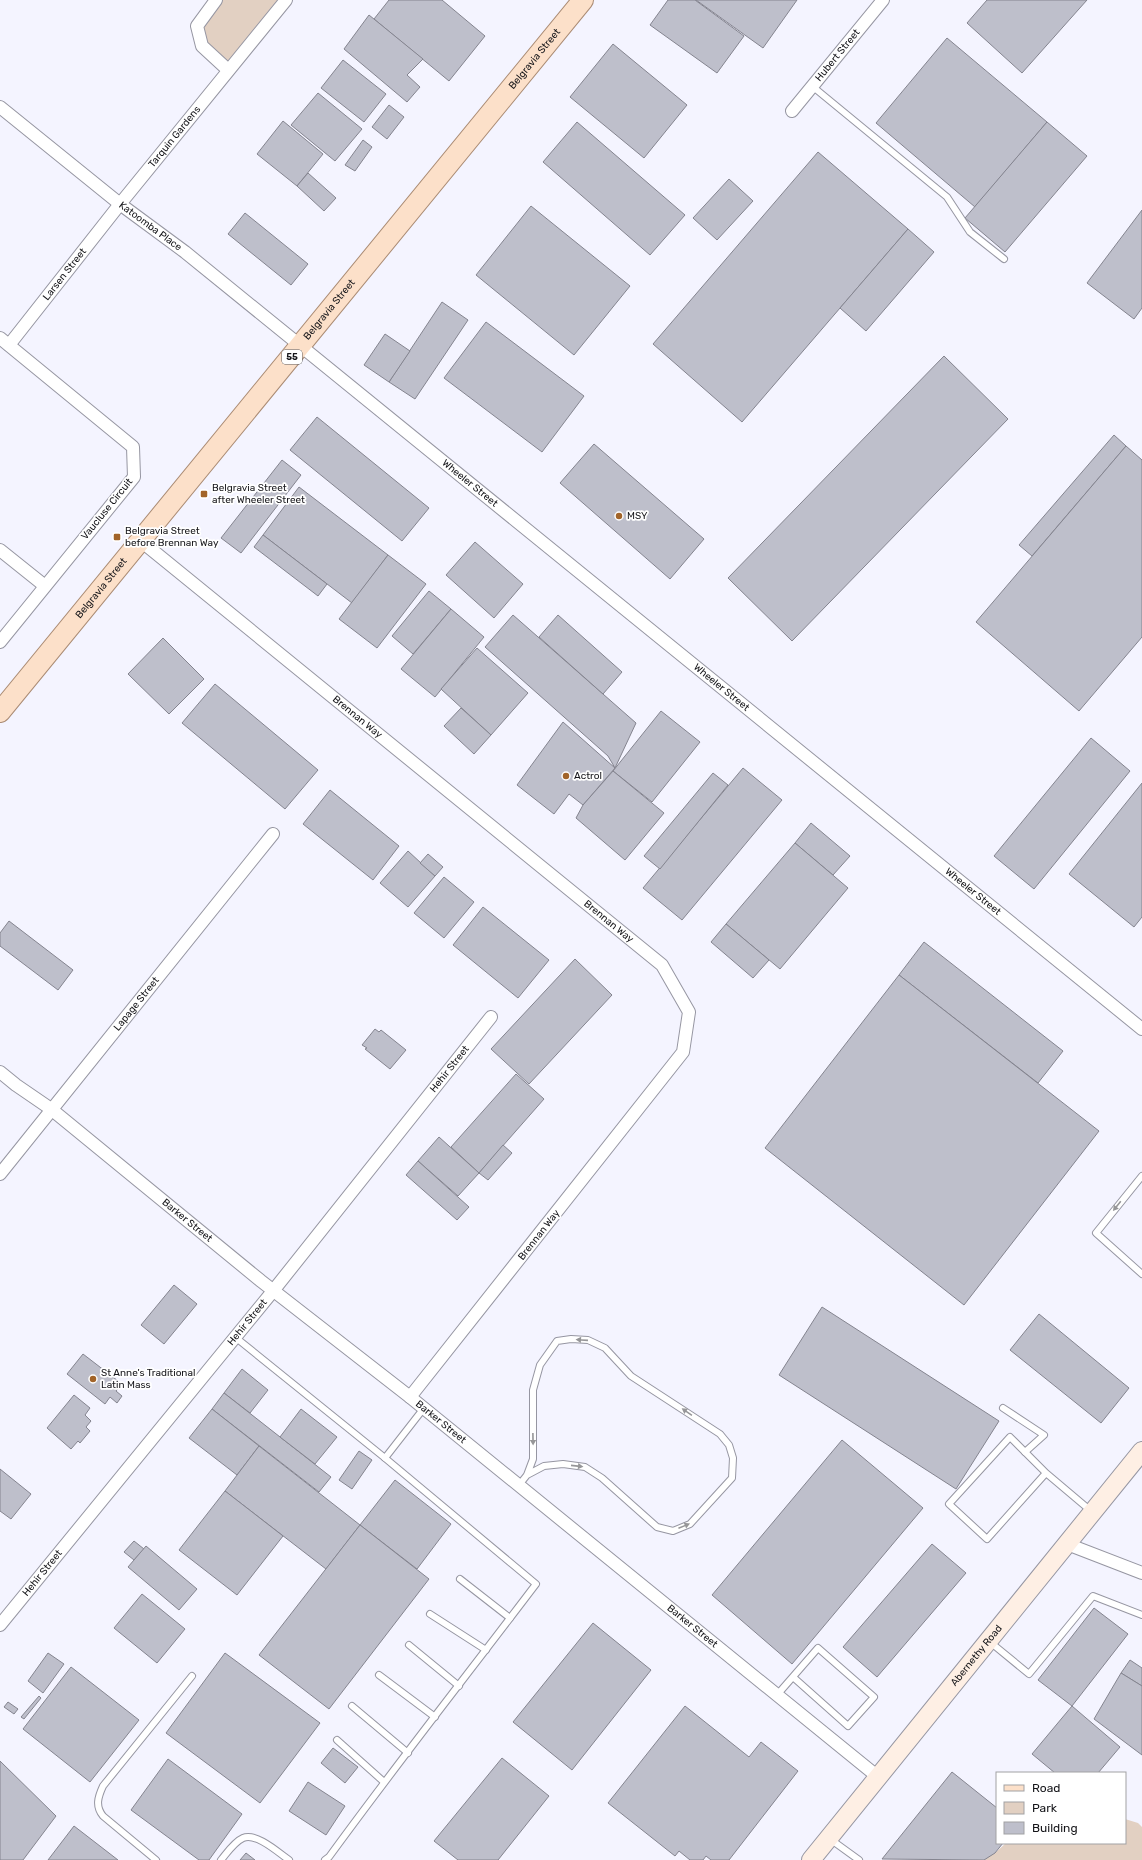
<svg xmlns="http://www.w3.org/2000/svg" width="1142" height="1860" viewBox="0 0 1142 1860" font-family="Rubik,sans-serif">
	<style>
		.green { fill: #e2d0c2 }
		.building { fill: #bebfcb; stroke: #84848f }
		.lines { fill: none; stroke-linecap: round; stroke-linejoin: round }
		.lane-casing { stroke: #9696a2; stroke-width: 8 }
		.street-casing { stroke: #9696a2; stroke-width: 14 }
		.secondary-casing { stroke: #9696a2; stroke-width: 20 }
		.primary-casing { stroke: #aa8b74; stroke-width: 22 }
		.lane { stroke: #fff; stroke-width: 6 }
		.street { stroke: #fff; stroke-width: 12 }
		.secondary { stroke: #feefe4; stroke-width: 18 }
		.primary { stroke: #fce0c9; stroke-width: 20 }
		.oneway { fill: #969698 }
		.poi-dot { fill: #a26429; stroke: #fff; stroke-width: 1.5 }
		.labels { text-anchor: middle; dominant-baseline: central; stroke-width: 3.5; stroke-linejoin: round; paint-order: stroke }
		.shield { fill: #fff; stroke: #5b5b5e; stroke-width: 1 }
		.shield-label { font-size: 9px; font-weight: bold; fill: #151519 }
		.street-label { font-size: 10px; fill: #151519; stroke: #fff }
		.poi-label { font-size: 10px; fill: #151519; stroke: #fff; text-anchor: start }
	</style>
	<rect width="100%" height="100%" fill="#f4f4ff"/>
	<g class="green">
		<polygon points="216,0 282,0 228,70 202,46 197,26"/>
		<polygon points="1125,1819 1138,1823 1142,1827 1142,1860 974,1860 995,1853 1006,1843 1125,1843"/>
	</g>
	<g class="building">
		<polygon points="389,0 442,0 485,36 449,81 374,19"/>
		<polygon points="668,0 695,0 744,36 717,73 650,25"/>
		<polygon points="696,0 797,0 763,48"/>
		<polygon points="987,0 1087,0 1022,73 967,23"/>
		<polygon points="369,15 423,59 407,75 420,87 407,102 344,49"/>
		<polygon points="947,38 1047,122 975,207 876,123"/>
		<polygon points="613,44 687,105 644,158 570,97"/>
		<polygon points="343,60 386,94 364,122 321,88"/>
		<polygon points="318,93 362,129 335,161 291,125"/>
		<polygon points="389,105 404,117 387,139 372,127"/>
		<polygon points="283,121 323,154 297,186 257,154"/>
		<polygon points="577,122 685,215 650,255 543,162"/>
		<polygon points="1047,122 1087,156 1005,252 965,218"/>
		<polygon points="363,140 372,147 355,171 345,165"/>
		<polygon points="818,152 908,229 742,422 653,344"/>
		<polygon points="308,173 336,198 324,211 297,186"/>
		<polygon points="729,179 753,201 717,240 693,218"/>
		<polygon points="531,206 630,286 574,355 476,275"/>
		<polygon points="1142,210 1142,308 1134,319 1087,283"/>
		<polygon points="245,213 308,264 291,285 228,234"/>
		<polygon points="908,229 934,252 866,331 840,308"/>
		<polygon points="442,302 468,320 415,399 389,382"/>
		<polygon points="486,322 584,396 542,452 444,378"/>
		<polygon points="385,334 410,351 389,382 364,365"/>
		<polygon points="944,356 1008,419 792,641 728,578"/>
		<polygon points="317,417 429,508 402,541 290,450"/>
		<polygon points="1114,435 1126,446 1032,556 1019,545"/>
		<polygon points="594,444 704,539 670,579 560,483"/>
		<polygon points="1126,446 1142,460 1142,637 1079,711 976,622"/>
		<polygon points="282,460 301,475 241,553 221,538"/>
		<polygon points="299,487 388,555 352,603 263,535"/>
		<polygon points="263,535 327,584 318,596 254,547"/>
		<polygon points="475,542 523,584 494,618 446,575"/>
		<polygon points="388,555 426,584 377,648 339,619"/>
		<polygon points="429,591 451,609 413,654 392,636"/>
		<polygon points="451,609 484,637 435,697 401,669"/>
		<polygon points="513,615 636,723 615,768 608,756 485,647"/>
		<polygon points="558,615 622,672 603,694 539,637"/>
		<polygon points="163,638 204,679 169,714 128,674"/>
		<polygon points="477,648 528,693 491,735 441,689"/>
		<polygon points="215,684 318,770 285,809 182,723"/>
		<polygon points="461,708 491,735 474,754 444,726"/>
		<polygon points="661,711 700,742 652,802 613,771"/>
		<polygon points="563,722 615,768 583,805 569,794 554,814 517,785"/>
		<polygon points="1091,738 1130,771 1034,889 994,856"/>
		<polygon points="743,768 782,800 682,920 643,888"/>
		<polygon points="613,771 664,813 625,860 576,818 583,805"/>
		<polygon points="713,773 728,785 660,869 644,856"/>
		<polygon points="1142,783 1142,917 1134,927 1069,874"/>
		<polygon points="330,790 399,846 373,880 303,824"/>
		<polygon points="811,823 850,856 833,875 795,843"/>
		<polygon points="795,843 848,888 780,969 726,924"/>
		<polygon points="408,851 435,876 408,907 380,883"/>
		<polygon points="428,854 443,867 435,876 420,863"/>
		<polygon points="444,877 474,902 444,938 414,913"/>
		<polygon points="483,907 549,960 518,998 453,945"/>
		<polygon points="9,921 73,970 58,990 0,946 0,933"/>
		<polygon points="726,924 769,960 753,978 711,942"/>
		<polygon points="924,942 1063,1051 1038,1083 899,975"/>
		<polygon points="575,959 612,995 529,1084 491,1049"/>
		<polygon points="899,975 1099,1131 964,1305 765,1148"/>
		<polygon points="375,1029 379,1032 381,1030 406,1050 390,1069 365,1049 367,1048 362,1045"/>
		<polygon points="516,1074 544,1099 479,1173 451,1147"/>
		<polygon points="439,1137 479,1173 458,1196 418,1161"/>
		<polygon points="503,1145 512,1153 488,1180 479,1173"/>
		<polygon points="418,1161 469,1207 457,1220 406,1175"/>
		<polygon points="174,1285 197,1304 164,1344 141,1325"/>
		<polygon points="822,1307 999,1421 956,1489 779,1375"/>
		<polygon points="1039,1314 1129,1388 1101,1423 1010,1350"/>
		<polygon points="83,1354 122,1384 116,1391 122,1396 117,1403 110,1397 105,1404 67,1374"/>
		<polygon points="242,1369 268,1390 250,1413 224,1393"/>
		<polygon points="224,1393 331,1477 319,1492 212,1409"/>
		<polygon points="74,1395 90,1408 85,1415 91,1421 86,1427 90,1431 80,1443 78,1441 71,1449 47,1428"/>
		<polygon points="212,1409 259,1446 237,1475 189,1438"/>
		<polygon points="301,1409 337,1437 315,1464 280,1437"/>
		<polygon points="842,1440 923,1508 792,1664 712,1595"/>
		<polygon points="259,1446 360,1525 326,1569 225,1491"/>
		<polygon points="359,1451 372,1460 352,1489 339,1480"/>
		<polygon points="0,1469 31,1494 11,1519 0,1511"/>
		<polygon points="395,1480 451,1524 417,1569 360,1525"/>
		<polygon points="225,1491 283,1536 237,1595 179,1550"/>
		<polygon points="360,1525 429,1579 329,1709 259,1655"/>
		<polygon points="134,1541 144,1549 134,1560 124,1552"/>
		<polygon points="932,1544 966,1573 877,1677 843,1647"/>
		<polygon points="146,1546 197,1589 179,1610 128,1567"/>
		<polygon points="142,1594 185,1629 157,1663 114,1628"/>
		<polygon points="1094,1608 1128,1634 1072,1706 1038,1680"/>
		<polygon points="593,1623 651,1670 572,1770 513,1722"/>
		<polygon points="48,1653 64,1664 43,1693 28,1681"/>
		<polygon points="225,1653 320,1723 260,1803 166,1733"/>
		<polygon points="1130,1660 1142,1668 1142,1686 1121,1673"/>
		<polygon points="71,1667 139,1720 90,1782 23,1729"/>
		<polygon points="1121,1673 1142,1686 1142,1755 1094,1719"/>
		<polygon points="39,1696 41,1698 24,1719 21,1717"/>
		<polygon points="8,1702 18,1709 14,1714 4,1707"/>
		<polygon points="685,1706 749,1757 761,1742 798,1771 729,1860 711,1860 706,1856 703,1860 690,1860 679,1851 675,1856 608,1803"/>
		<polygon points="1072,1706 1120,1747 1098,1773 1055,1773 1032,1754"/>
		<polygon points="333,1748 358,1767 345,1783 321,1763"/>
		<polygon points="502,1758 549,1796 498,1860 458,1860 434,1841"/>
		<polygon points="168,1759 242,1814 209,1860 199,1860 131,1810"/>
		<polygon points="0,1761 56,1816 23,1860 0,1860"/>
		<polygon points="952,1772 997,1808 997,1843 1003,1843 995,1853 984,1860 882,1859"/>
		<polygon points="308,1782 345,1806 326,1835 289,1811"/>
		<polygon points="74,1826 118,1860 48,1860"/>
		<polygon points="246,1853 255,1860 240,1860"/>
	</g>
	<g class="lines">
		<g class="lane-casing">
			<g id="lane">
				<polyline points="812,86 947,197 970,232 1004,259"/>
				<polyline points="1142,1176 1096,1233 1142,1274"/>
				<polyline points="235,1337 385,1458 424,1408"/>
				<polyline points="1003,1408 1044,1435 1025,1452"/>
				<polyline points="1046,1473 987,1539 949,1504 1010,1437 1046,1473 1091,1511"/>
				<polyline points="519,1485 527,1475 533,1459 533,1390 540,1365 557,1341 571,1339 588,1340 605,1348 631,1376 720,1434 729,1445 733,1458 732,1478 690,1524 673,1531 657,1527 602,1478 585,1467 563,1464 544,1466 527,1475"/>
				<polyline points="460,1579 510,1618"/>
				<polyline points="430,1614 486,1650"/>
				<polyline points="990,1642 1029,1674 1093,1596 1142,1615"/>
				<polyline points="409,1645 459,1686"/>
				<polyline points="379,1675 435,1717"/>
				<polyline points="777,1695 818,1648 874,1697 848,1726 793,1677"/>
				<polyline points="352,1706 408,1753"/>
				<polyline points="337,1740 384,1782"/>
				<polyline points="830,1839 859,1860"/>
				<path d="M156,1860L103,1816C95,1806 98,1797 103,1786L192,1676"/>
				<path d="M221,1860C227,1853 234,1842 243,1838C256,1832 279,1853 289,1860"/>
				<path d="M325,1860L329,1857C396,1765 467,1675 536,1584L385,1458"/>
			</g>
		</g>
		<g class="street-casing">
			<g id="street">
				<polyline points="216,0 197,26 202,46 228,70"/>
				<path id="s1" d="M0,107L120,204L185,252L1142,1029"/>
				<path id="s2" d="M792,111L883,0"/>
				<polyline points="0,338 133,447 134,477 0,642"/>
				<path id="s3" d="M9,345L120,204L286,0"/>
				<path id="s4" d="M141,541L662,965L689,1012L683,1052L410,1397"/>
				<polyline points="0,550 45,586"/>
				<path id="s5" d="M0,1072L16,1085L51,1109L261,1281L410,1397L878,1777"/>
				<path id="s6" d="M0,1174L273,834"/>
				<polyline points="1067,1544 1142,1573"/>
				<path id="s7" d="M0,1625L273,1291L491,1017"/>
			</g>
		</g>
		<g class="secondary-casing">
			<g id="secondary">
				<path id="s8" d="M811,1860L1142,1451"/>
			</g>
		</g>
		<g class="primary-casing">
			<g id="primary">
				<path id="s9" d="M0,712L583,0"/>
			</g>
		</g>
		<use href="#lane" class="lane"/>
		<use href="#street" class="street"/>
		<use href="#secondary" class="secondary"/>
		<use href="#primary" class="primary"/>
	</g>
	<defs><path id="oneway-solid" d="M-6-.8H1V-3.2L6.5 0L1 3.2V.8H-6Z"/></defs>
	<g class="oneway">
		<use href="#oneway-solid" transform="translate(1117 1206) rotate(129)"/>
		<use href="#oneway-solid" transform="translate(582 1340) rotate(-176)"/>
		<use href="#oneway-solid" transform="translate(687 1412) rotate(-145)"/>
		<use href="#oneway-solid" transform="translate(533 1439) rotate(89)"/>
		<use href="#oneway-solid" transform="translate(577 1466) rotate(6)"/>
		<use href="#oneway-solid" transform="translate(684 1526) rotate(-22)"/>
	</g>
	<g class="poi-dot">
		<rect x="200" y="490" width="8" height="8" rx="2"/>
		<circle cx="619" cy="516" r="4"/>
		<rect x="113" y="533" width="8" height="8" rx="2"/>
		<circle cx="566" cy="776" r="4"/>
		<circle cx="93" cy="1379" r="4"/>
	</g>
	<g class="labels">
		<rect class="shield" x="282" y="350" width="20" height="14" rx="3"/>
		<g class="shield-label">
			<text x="292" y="357">55</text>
		</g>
		<g class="street-label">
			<text stroke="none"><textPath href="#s2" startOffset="72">Hubert Street</textPath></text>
			<text stroke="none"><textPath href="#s9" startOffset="844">Belgravia Street</textPath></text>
			<text stroke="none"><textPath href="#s3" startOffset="266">Tarquin Gardens</textPath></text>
			<text stroke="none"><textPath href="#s1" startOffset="192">Katoomba Place</textPath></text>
			<text stroke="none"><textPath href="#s3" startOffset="90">Larsen Street</textPath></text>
			<text stroke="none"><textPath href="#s9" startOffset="520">Belgravia Street</textPath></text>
			<text stroke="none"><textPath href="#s1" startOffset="602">Wheeler Street</textPath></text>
			<text transform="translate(107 509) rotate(-51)">Vaucluse Circuit</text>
			<text stroke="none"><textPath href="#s9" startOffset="160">Belgravia Street</textPath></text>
			<text stroke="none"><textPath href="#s1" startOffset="926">Wheeler Street</textPath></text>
			<text stroke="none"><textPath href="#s4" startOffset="279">Brennan Way</textPath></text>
			<text stroke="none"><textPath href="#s1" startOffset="1250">Wheeler Street</textPath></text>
			<text stroke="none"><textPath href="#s4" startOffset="603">Brennan Way</textPath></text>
			<text stroke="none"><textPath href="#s6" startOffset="218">Lapage Street</textPath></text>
			<text stroke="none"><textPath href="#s7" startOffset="715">Hehir Street</textPath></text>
			<text stroke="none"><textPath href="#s5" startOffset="239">Barker Street</textPath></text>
			<text transform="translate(539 1235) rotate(-52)">Brennan Way</text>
			<text stroke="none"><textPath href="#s7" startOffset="391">Hehir Street</textPath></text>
			<text stroke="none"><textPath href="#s5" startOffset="563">Barker Street</textPath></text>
			<text stroke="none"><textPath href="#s7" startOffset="67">Hehir Street</textPath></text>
			<text stroke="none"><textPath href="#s5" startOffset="887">Barker Street</textPath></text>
			<text stroke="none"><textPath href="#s8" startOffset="263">Abernethy Road</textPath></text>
		</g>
		<g class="poi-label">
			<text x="212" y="488">Belgravia Street<tspan x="212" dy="12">after Wheeler Street</tspan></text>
			<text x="627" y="516">MSY</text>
			<text x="125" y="531">Belgravia Street<tspan x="125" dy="12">before Brennan Way</tspan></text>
			<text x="574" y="776">Actrol</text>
			<text x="101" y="1373">St Anne's Traditional<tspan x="101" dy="12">Latin Mass</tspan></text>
		</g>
	</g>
	<rect x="996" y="1772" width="130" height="72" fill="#ffffff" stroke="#a1a1a3"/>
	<rect x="1004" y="1785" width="20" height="6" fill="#fce0c9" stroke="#a1a1a3"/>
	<text x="1032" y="1792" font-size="12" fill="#151519">Road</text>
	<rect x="1004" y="1802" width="20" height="12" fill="#e2d0c2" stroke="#a1a1a3"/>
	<text x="1032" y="1812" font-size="12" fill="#151519">Park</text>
	<rect x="1004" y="1822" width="20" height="12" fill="#bebfcb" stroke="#a1a1a3"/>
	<text x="1032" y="1832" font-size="12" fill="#151519">Building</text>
</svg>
